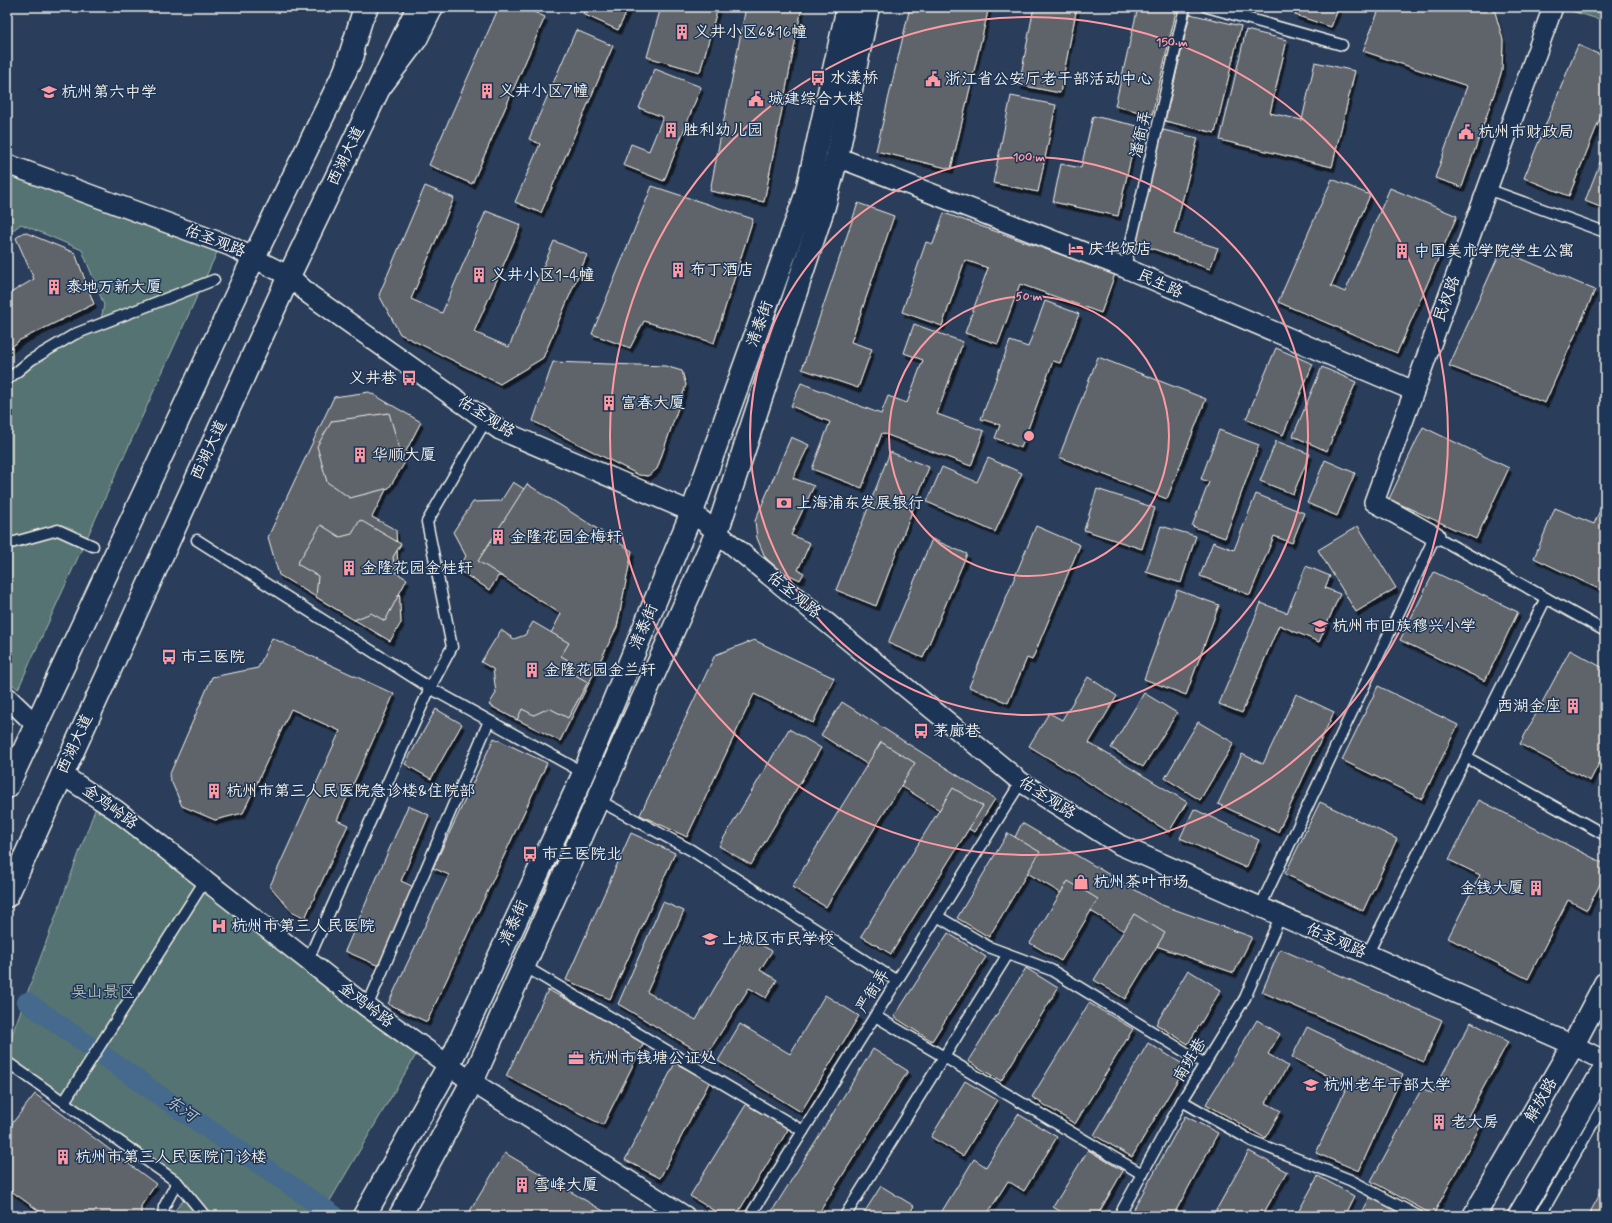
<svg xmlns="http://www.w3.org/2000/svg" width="1612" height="1223" viewBox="0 0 1612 1223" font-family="Mynerve,'LXGW WenKai TC',sans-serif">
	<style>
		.green { fill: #547372; stroke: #a4b2ad }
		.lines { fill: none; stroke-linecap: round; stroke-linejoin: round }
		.canal { stroke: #456b8d; stroke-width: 20 }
		.building { fill: #5f636a; stroke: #f4f1e8; filter: url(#shadow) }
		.lane-casing { stroke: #f4f1e8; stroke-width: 13 }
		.street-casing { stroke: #f4f1e8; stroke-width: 22 }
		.secondary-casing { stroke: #f4f1e8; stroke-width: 25 }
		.primary-casing { stroke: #f4f1e8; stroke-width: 25 }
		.highway-casing { stroke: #f4f1e8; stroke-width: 25 }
		.lane { stroke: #1d3557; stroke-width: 10 }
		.street { stroke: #1d3557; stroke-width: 19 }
		.secondary { stroke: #1d3557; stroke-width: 22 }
		.primary { stroke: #1d3557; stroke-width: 22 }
		.highway { stroke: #1d3557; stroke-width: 22 }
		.ring { fill: none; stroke: #ff9aa2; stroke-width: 2 }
		.labels { text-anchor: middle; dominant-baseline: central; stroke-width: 3; stroke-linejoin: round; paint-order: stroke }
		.poi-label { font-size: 16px; fill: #f4f1e8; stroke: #1d3557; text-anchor: start }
		.street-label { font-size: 16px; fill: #f4f1e8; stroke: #1d3557 }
		.park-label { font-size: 16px; fill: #b4bfb9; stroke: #1d3557 }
		.water-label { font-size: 17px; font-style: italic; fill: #b7c2c8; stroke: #1d3557 }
		.centre { fill: #ff9aa2; stroke: #1d3557; stroke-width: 2 }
		.ring-label { font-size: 12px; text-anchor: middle; font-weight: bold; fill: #ff9aa2; stroke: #1d3557; stroke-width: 3; stroke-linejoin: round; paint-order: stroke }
	</style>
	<defs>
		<filter id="shadow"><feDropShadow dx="2.5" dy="4.5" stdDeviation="0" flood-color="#0009"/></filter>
	</defs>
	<rect width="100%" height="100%" fill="#2a3e5b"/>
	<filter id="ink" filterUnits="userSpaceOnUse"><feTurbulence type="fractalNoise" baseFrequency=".025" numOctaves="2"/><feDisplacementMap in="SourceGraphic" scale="8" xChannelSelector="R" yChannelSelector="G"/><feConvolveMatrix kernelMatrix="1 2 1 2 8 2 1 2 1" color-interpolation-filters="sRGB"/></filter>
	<g filter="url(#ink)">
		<g class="green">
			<polygon points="1557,7 1605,7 1605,21"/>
			<polygon points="8,173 218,250 18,689 7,680 7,547 11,543 7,540 7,380 100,324 104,305 82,250 21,224 7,235"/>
			<polygon points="96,807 367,1007 417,1053 321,1216 171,1216 187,1194 7,1062 7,1048"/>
		</g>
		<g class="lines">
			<polyline class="canal" points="27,1002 159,1095 335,1216"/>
		</g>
		<g class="building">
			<polygon points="499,7 523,7 545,17 472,184 429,165"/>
			<polygon points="586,7 629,7 618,30 583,14"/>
			<polygon points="661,7 718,7 700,72 647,57"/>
			<polygon points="746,7 802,7 764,202 710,191"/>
			<polygon points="910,7 989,7 951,169 876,151"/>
			<polygon points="1034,7 1077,7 1060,93 1019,85"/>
			<polygon points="1138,7 1177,7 1152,115 1115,106"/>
			<polygon points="1298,7 1339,7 1331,27 1295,15"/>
			<polygon points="1380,7 1491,7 1495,12 1503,40 1502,71 1462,187 1435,178 1467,86 1363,51"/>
			<polygon points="1190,14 1241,26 1215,133 1165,121"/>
			<polygon points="576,30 613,46 541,213 515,202 540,144 529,139"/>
			<polygon points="1246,30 1287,40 1270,113 1302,120 1315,62 1355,71 1332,167 1220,140"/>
			<polygon points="1578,45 1605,57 1605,106 1569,196 1524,178"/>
			<polygon points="655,69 701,87 664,181 623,165 631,144 649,151 663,117 639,108"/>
			<polygon points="1011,96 1056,105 1038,192 993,183"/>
			<polygon points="1093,116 1138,126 1118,216 1053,202 1061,164 1081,168"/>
			<polygon points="1163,130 1198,138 1174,234 1218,248 1210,269 1134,242"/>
			<polygon points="1605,150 1605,209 1585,201"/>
			<polygon points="1332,179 1370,195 1331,286 1345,292 1390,188 1457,216 1397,353 1278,302"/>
			<polygon points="425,186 454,198 411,299 442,313 486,211 521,225 474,332 509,347 554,241 587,255 543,358 500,384 400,334 379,295"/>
			<polygon points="652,186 753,219 714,343 644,321 630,348 592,334"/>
			<polygon points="858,203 894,216 851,342 872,349 858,388 802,369"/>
			<polygon points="944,213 1115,274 1101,313 1020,284 998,344 965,333 988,268 965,260 942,326 902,312 926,242 933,244"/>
			<polygon points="24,232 75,253 94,304 20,340 7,351 7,295 34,279 16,238"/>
			<polygon points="1501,250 1595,290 1545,403 1449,366"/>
			<polygon points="1045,301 1079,314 1060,363 1053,361 1021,448 995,438 1000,425 981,419 1010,341 1028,347"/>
			<polygon points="914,324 963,342 937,414 984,431 971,466 882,433 862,488 812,469 830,422 791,406 801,383 881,414 888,396 907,403 923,360 904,353"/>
			<polygon points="1276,348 1313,364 1283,435 1246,419"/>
			<polygon points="1098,357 1206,399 1167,499 1059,457"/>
			<polygon points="553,362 665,366 682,371 686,385 657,469 648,476 639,475 533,421"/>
			<polygon points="1322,367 1356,382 1327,451 1293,436"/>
			<polygon points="369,392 421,422 372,517 396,530 401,623 390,641 279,575 268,537 334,397"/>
			<polygon points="389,413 404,464 389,488 350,498 327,482 317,446 332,421"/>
			<polygon points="1423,427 1509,468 1476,539 1389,499"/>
			<polygon points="1219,430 1259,445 1225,538 1192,526 1209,482 1201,479"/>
			<polygon points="791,437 809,445 793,478 814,486 791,535 810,543 798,570 804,573 800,580 779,570 765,557 757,538 755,521"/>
			<polygon points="1276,441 1310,454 1293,494 1260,481"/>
			<polygon points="890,452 929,467 876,606 836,590"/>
			<polygon points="988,458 1022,473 995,532 927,502 942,467 977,482"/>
			<polygon points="1325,460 1355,473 1337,516 1307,503"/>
			<polygon points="513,482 543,501 533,517 542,542 553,548 529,585 518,578 498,576 490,590 458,570 466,556 453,532 473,502 501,501"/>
			<polygon points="527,484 632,551 617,627 560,741 508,715 561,614 478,561"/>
			<polygon points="1097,489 1155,508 1142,549 1084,530"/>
			<polygon points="1256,494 1304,513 1292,543 1274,536 1250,595 1200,576 1213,542 1234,550"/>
			<polygon points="1605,499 1605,592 1534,558 1555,508 1594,524"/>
			<polygon points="360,520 401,544 393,557 395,572 407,579 385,621 371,613 354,620 316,597 318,576 297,564 321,525 340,537 352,534"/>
			<polygon points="1036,526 1080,545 1032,660 1027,658 1008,703 969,687"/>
			<polygon points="1161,526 1196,536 1181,583 1146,572"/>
			<polygon points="1358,526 1396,588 1356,612 1318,550"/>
			<polygon points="932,539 967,554 923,658 888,643"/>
			<polygon points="1306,566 1330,576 1325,588 1340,594 1319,642 1279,625 1242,713 1219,704 1261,603 1287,613"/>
			<polygon points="1434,572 1518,612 1485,681 1400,640"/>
			<polygon points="1177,590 1219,605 1186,695 1144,679"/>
			<polygon points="533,622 569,643 561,656 568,660 570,672 588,682 568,718 549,708 534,715 522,709 517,720 489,705 496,693 493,669 481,662 501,630 514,639 525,635"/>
			<polygon points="272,638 394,694 337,820 348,825 305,918 291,911 270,886 340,731 291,709 243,813 215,820 182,806 169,776 212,677 258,668"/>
			<polygon points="754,640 834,678 813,723 754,694 687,837 640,815 715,655"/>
			<polygon points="1570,650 1605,669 1605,752 1590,781 1520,744"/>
			<polygon points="1088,677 1117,696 1089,743 1187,802 1169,832 1029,746 1049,713 1062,720"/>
			<polygon points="1378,686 1458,725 1422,799 1342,760"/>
			<polygon points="1144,693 1177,713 1143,767 1111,748"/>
			<polygon points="1296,694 1334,712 1278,832 1218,804 1242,754 1263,764"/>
			<polygon points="842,702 995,799 974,832 821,735"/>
			<polygon points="436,709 462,724 431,779 405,764"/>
			<polygon points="1198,722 1234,743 1200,800 1165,778"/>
			<polygon points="789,729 821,748 751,865 719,846"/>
			<polygon points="494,738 547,763 427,1022 388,1004 449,875 433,868"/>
			<polygon points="881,742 915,763 826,907 792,887"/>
			<polygon points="953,788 983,806 891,954 861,936"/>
			<polygon points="1479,800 1605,864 1605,874 1587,910 1568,900 1528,979 1448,938 1480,875 1449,860"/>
			<polygon points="1320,802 1397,839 1363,911 1285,874"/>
			<polygon points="408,806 429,815 401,881 414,887 379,966 345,951"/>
			<polygon points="1194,809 1259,840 1246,868 1180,838"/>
			<polygon points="1022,823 1159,904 1252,937 1234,973 1139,940 1004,859"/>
			<polygon points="631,833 675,853 610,999 566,980"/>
			<polygon points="1008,833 1040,852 989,937 957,918"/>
			<polygon points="1068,881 1098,899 1061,961 1030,943"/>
			<polygon points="663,902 684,911 647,992 696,1020 745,936 772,951 760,970 777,980 766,998 749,988 706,1056 618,1004"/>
			<polygon points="1134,914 1165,933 1125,999 1094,980"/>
			<polygon points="948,933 986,957 932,1041 894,1017"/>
			<polygon points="1280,949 1442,1020 1424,1062 1262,992"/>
			<polygon points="1026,968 1058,988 1001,1081 968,1061"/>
			<polygon points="1188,970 1221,990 1188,1044 1156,1024"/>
			<polygon points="548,990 646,1039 603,1125 506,1076"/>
			<polygon points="825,995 859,1016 801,1112 718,1061 740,1024 790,1054"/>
			<polygon points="1089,1003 1133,1029 1075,1124 1032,1097"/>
			<polygon points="1257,1020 1280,1034 1268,1054 1288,1066 1266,1103 1281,1111 1265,1138 1206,1104"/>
			<polygon points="1471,1022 1508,1042 1467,1118 1481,1125 1433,1215 1371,1181 1422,1088 1432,1093"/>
			<polygon points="1307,1027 1403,1074 1359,1171 1316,1153 1347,1086 1292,1057"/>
			<polygon points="1148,1043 1186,1066 1132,1157 1094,1135"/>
			<polygon points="873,1049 908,1071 817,1216 769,1216"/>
			<polygon points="675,1063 710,1081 660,1178 625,1160"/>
			<polygon points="965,1081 997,1100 963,1156 931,1137"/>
			<polygon points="35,1094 156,1184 141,1206 141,1216 46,1216 7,1188 7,1130"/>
			<polygon points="747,1103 789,1128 736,1216 723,1216 690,1196"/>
			<polygon points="1018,1114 1057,1137 1024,1191 1008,1181 986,1216 939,1216 974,1159 986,1167"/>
			<polygon points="1185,1116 1218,1133 1173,1216 1130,1216"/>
			<polygon points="1088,1150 1123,1171 1097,1216 1068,1216 1053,1207"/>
			<polygon points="1249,1151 1287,1172 1262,1216 1213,1216"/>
			<polygon points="505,1153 612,1216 467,1216"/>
			<polygon points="1318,1176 1354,1196 1344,1216 1296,1216"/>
			<polygon points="1605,1185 1605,1216 1588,1216"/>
			<polygon points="881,1186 914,1206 908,1216 862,1216"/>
			<polygon points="1371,1196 1407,1216 1360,1216"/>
		</g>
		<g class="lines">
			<g class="lane-casing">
				<g id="lane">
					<polyline points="1207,7 1342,45"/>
					<polyline points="1487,189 1605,232"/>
					<polyline points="1125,268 1185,7"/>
					<polyline points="7,380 31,360 75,334 214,280"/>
					<polyline points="7,540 11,543 58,530 93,546"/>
					<polyline points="197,540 430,688 584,773"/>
					<polyline points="1466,757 1605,835"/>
					<polyline points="598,800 691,850 897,981"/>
					<polyline points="1260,907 1435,536 1605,631"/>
					<polyline points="937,916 989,947 1051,970 1205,1064"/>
					<polyline points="1367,955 1546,598"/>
					<polyline points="308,960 430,688 452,647 427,522 486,420"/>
					<polyline points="524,966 803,1131"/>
					<polyline points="367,1007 489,721"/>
					<polyline points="875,1016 1142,1174"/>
					<polyline points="7,1062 177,1182 205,1216"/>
					<polyline points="1182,1101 1252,1141 1350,1180 1418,1216"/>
					<polyline points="64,1102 206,879"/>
					<polyline points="163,1216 164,1207 177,1182"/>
					<polyline points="750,1216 1021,782"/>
					<polyline points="845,1216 1008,954"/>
					<polyline points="1119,1216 1182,1101 1245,998 1280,917"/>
					<polyline points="1540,1216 1605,1102"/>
				</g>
			</g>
			<g class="street-casing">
				<g id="street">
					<polyline points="837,157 1125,268 1414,391"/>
					<polyline points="7,164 230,246 289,276 310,295 500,430 692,512 1021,782 1120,845 1573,1045 1605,1061"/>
					<polyline points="1435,536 1374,502 1553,7"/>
					<polyline points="7,697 36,725"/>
					<polyline points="61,774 116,810 367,1007 472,1082 685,1216"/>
				</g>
			</g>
			<g class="secondary-casing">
				<g id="secondary">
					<polyline points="7,787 254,257 353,55"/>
					<polyline points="7,896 289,276 418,7"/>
					<polyline points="364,1216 449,1065 584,773 692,512 806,195 848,7"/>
					<polyline points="400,1216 472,1082 717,532 824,206 837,157 868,7"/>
				</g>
			</g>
			<g class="primary-casing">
				<g id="primary">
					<polyline points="1474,1216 1573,1045 1605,984"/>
					<polyline points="1519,1216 1605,1068"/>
				</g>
			</g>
			<g class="highway-casing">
				<g id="highway">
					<polyline points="345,72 362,17 367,7"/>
					<polyline points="380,87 416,39 432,7"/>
				</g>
			</g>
			<use href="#lane" class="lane"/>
			<use href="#street" class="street"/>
			<use href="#secondary" class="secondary"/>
			<use href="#primary" class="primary"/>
			<use href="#highway" class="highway"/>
		</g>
	</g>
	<g class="ring">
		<circle cx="1029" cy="436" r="140"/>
		<circle cx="1029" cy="436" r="279"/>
		<circle cx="1029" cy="436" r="419"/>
	</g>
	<defs>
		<g id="building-bare" transform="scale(1.2)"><path d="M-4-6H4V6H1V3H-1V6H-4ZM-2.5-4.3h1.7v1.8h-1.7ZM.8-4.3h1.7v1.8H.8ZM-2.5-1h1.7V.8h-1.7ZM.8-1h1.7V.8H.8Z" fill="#ff9aa2" stroke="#1d3557" stroke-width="2.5" paint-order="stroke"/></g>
		<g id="bus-bare" transform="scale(1.2)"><path d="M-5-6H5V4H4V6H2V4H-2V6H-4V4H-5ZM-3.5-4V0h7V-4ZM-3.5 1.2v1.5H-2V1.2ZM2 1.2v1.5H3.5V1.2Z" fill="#ff9aa2" stroke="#1d3557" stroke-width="2.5" paint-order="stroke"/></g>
		<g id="civic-bare" transform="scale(1.2)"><path d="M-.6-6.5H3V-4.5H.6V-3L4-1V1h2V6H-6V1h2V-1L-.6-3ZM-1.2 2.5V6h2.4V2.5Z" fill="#ff9aa2" stroke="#1d3557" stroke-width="2.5" paint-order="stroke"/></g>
		<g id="school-bare" transform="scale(1.2)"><path d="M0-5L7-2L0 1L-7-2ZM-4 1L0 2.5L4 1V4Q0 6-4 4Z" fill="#ff9aa2" stroke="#1d3557" stroke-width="2.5" paint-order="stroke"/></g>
		<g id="hotel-bare" transform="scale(1.2)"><path d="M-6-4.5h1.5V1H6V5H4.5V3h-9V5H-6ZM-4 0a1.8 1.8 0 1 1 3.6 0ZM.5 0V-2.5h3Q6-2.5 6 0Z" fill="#ff9aa2" stroke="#1d3557" stroke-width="2.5" paint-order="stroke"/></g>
		<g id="bank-bare" transform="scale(1.2)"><path d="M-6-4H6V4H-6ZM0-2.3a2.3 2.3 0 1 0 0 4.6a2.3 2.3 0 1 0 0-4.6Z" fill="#ff9aa2" stroke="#1d3557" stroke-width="2.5" paint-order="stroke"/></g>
		<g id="shop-bare" transform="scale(1.2)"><path d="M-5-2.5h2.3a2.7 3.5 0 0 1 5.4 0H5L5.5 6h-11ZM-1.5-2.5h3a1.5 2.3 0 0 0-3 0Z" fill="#ff9aa2" stroke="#1d3557" stroke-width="2.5" paint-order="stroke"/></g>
		<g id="hospital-bare" transform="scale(1.2)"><path d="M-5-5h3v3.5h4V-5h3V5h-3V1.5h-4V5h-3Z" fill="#ff9aa2" stroke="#1d3557" stroke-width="2.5" paint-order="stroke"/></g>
		<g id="office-bare" transform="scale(1.2)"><path d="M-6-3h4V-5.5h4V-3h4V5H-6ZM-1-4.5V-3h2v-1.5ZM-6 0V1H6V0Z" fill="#ff9aa2" stroke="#1d3557" stroke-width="2.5" paint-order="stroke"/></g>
		<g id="university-bare" transform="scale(1.2)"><path d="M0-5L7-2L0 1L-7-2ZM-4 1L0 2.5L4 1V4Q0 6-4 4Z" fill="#ff9aa2" stroke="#1d3557" stroke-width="2.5" paint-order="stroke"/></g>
	</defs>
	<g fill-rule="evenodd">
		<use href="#building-bare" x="682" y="32"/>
		<use href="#bus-bare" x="818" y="78"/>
		<use href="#civic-bare" x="933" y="79"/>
		<use href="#building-bare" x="487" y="91"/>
		<use href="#school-bare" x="49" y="92"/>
		<use href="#civic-bare" x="756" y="99"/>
		<use href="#building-bare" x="671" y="130"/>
		<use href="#civic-bare" x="1466" y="132"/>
		<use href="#hotel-bare" x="1076" y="249"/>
		<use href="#building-bare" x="1402" y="251"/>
		<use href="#building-bare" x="678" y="270"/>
		<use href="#building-bare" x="479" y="275"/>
		<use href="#building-bare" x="54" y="287"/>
		<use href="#bus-bare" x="409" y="378"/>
		<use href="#building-bare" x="609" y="403"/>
		<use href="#building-bare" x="360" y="455"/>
		<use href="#bank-bare" x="784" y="503"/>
		<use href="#building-bare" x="498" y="537"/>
		<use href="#building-bare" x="349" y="568"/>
		<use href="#school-bare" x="1320" y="626"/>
		<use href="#bus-bare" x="169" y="657"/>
		<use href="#building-bare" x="532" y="670"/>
		<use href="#building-bare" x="1573" y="706"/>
		<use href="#bus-bare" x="921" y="731"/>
		<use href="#building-bare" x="214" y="791"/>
		<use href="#bus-bare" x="530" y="854"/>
		<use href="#shop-bare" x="1081" y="882"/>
		<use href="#building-bare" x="1536" y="888"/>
		<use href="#hospital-bare" x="219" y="926"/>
		<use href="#school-bare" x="710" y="939"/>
		<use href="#office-bare" x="576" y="1058"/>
		<use href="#university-bare" x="1311" y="1085"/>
		<use href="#building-bare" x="1439" y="1122"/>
		<use href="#building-bare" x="63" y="1157"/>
		<use href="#building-bare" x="522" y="1185"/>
	</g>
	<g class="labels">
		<g class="poi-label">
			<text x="694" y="32">义井小区6&amp;16幢</text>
			<text x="830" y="78">水漾桥</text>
			<text x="945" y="79">浙江省公安厅老干部活动中心</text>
			<text x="499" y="91">义井小区7幢</text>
			<text x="61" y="92">杭州第六中学</text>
			<text x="768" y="99">城建综合大楼</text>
			<text x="683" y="130">胜利幼儿园</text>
			<text x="1478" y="132">杭州市财政局</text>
			<text x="1088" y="249">庆华饭店</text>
			<text x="1414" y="251">中国美术学院学生公寓</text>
			<text x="690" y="270">布丁酒店</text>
			<text x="491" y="275">义井小区1-4幢</text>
			<text x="66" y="287">泰地万新大厦</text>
			<text x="397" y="378" text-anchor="end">义井巷</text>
			<text x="621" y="403">富春大厦</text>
			<text x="372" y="455">华顺大厦</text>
			<text x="796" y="503">上海浦东发展银行</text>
			<text x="510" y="537">金隆花园金梅轩</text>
			<text x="361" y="568">金隆花园金桂轩</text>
			<text x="1332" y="626">杭州市回族穆兴小学</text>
			<text x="181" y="657">市三医院</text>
			<text x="544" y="670">金隆花园金兰轩</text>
			<text x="1561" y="706" text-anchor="end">西湖金座</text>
			<text x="933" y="731">茅廊巷</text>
			<text x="226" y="791">杭州市第三人民医院急诊楼&amp;住院部</text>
			<text x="542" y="854">市三医院北</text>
			<text x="1093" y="882">杭州茶叶市场</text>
			<text x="1524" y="888" text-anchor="end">金钱大厦</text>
			<text x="231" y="926">杭州市第三人民医院</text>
			<text x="722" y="939">上城区市民学校</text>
			<text x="588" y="1058">杭州市钱塘公证处</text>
			<text x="1323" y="1085">杭州老年干部大学</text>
			<text x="1451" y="1122">老大房</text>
			<text x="75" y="1157">杭州市第三人民医院门诊楼</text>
			<text x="534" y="1185">雪峰大厦</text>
		</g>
		<g class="street-label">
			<text transform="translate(1141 134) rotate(-77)">潘衙弄</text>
			<text transform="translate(346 156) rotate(-64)">西湖大道</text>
			<text transform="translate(215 241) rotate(21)">佑圣观路</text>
			<text transform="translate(1160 284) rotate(24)">民生路</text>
			<text transform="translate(1447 299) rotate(-70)">民权路</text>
			<text transform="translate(760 324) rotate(-70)">清泰街</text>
			<text transform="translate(486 417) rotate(32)">佑圣观路</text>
			<text transform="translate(209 450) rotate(-65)">西湖大道</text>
			<text transform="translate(794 595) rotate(39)">佑圣观路</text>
			<text transform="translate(644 627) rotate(-67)">清泰街</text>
			<text transform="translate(75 744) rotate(-65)">西湖大道</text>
			<text transform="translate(1047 798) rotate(33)">佑圣观路</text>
			<text transform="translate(110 807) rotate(36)">金鸡岭路</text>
			<text transform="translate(514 923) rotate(-66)">清泰街</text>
			<text transform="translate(1336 941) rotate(24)">佑圣观路</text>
			<text transform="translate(873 991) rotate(-58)">严衙弄</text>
			<text transform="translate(366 1005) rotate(37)">金鸡岭路</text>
			<text transform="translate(1190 1060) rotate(-59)">南班巷</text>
			<text transform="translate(1541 1100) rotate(-60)">解放路</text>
		</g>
		<g class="park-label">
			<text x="103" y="992">吴山景区</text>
		</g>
		<g class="water-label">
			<text transform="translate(181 1109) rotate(35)">东河</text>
		</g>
	</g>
	<circle cx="1029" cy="436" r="6" class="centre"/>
	<g class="ring-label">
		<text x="1172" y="46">150 m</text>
		<text x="1029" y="161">100 m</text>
		<text x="1029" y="300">50 m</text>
	</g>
	<rect width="1612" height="1223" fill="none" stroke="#1d3557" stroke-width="24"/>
	<rect x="12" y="12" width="1588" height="1199" fill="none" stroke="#f4f1e8" stroke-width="1.5" filter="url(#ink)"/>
</svg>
